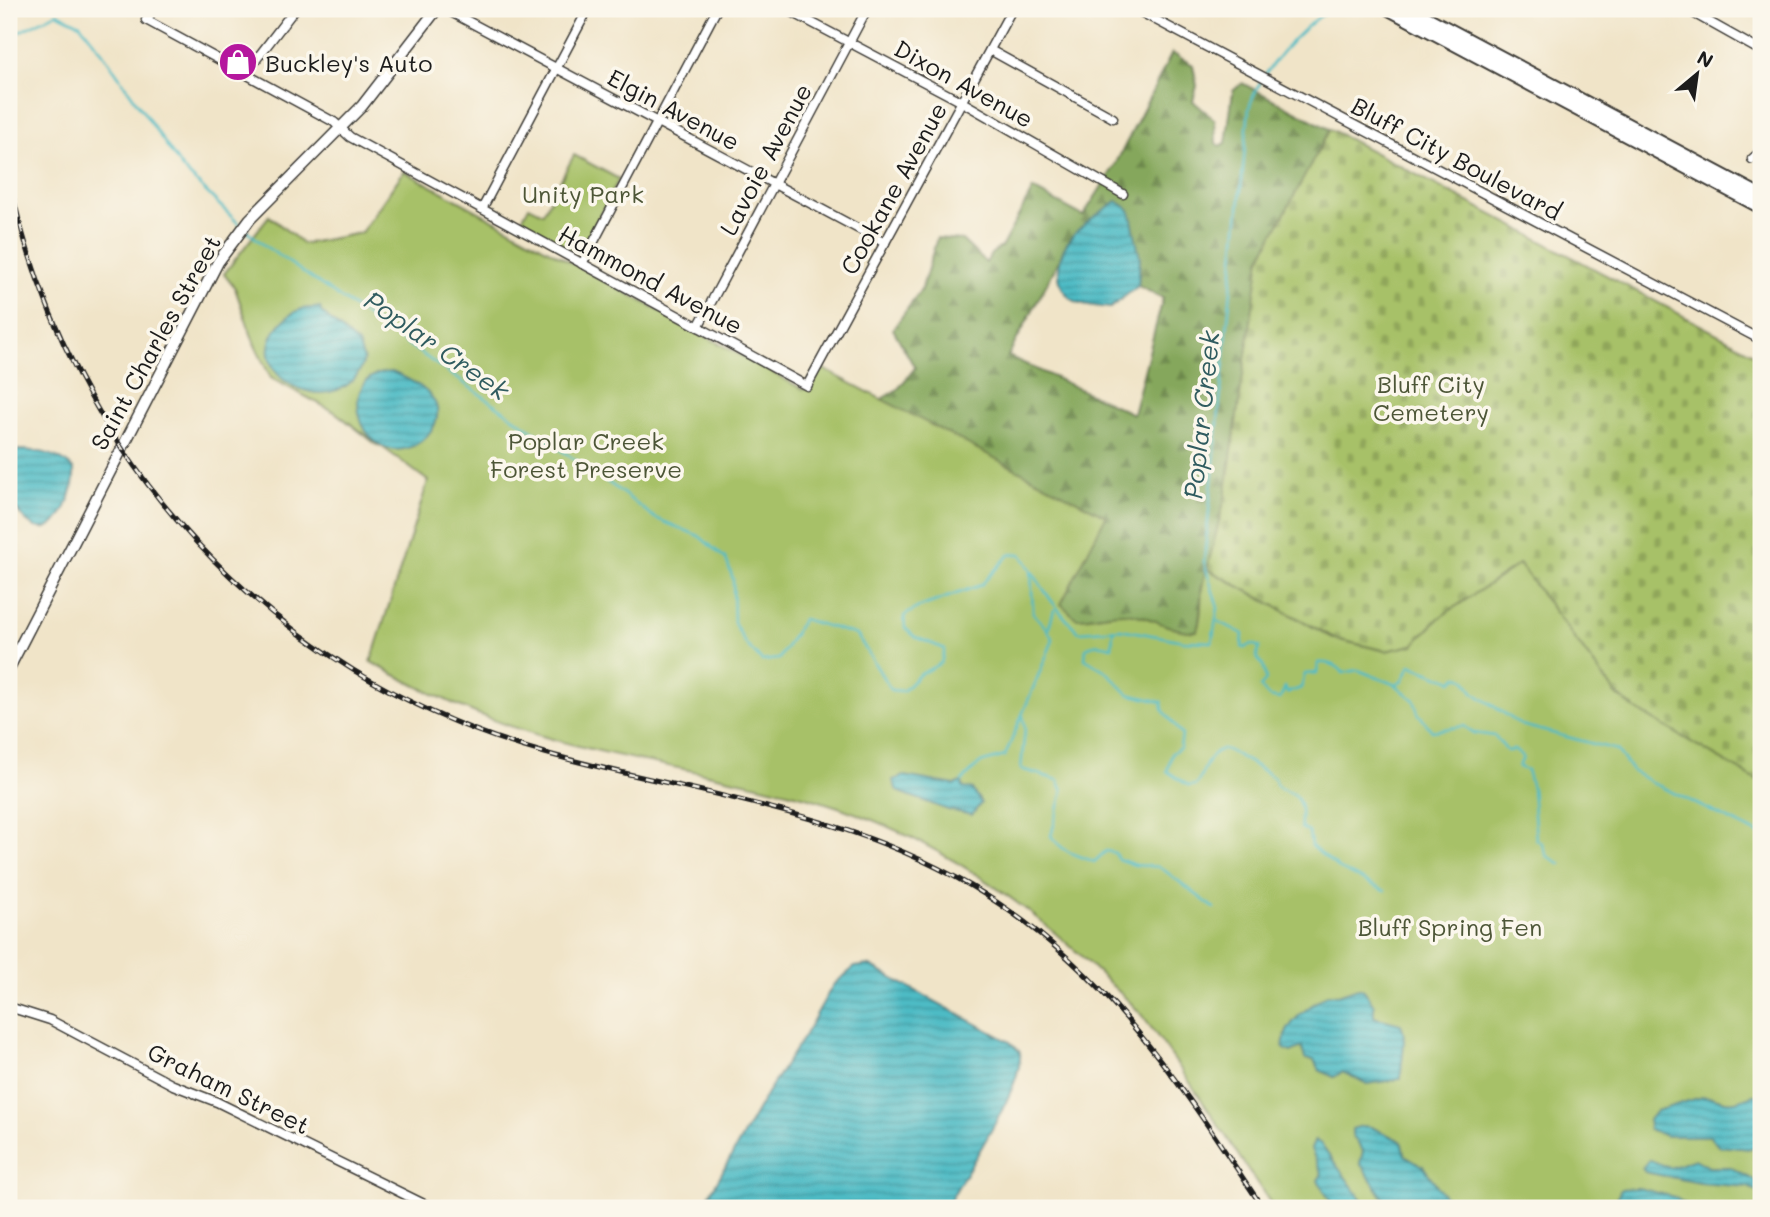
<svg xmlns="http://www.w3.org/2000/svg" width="1770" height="1217" viewBox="0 0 1770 1217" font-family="Mali,sans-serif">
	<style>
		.forest { fill: url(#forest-firs); stroke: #50623c; stroke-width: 2; fill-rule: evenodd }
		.cemetery { fill: url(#cemetery-stones); stroke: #626e42; stroke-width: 2 }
		.green { fill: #a7c168; stroke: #626e42; stroke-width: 2 }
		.water { fill: url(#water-rules); stroke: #346c70; stroke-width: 2 }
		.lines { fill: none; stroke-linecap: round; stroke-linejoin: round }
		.stream { stroke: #4dbbc5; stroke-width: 2.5 }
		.minor-casing { stroke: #3c3a36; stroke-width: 11 }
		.major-casing { stroke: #3c3a36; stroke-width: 13 }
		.highway-casing { stroke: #3c3a36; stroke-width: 16 }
		.minor { stroke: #fff; stroke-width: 8 }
		.major { stroke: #fff; stroke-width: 10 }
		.highway { stroke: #fff; stroke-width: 12 }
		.rail-casing { stroke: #1c1c1c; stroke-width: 5 }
		.rail { stroke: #fbf7ec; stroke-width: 2.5; stroke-dasharray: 8; stroke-linecap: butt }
		.labels { text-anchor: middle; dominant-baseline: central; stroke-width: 7; stroke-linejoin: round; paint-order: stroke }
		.poi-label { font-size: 24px; fill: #1c1c1c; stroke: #fbf7ec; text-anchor: start }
		.street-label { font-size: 24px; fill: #1c1c1c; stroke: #fbf7ec }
		.park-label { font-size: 24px; fill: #4d5637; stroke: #fbf7ec }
		.water-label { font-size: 26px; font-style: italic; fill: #305c60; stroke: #fbf7ec }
	</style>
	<defs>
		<pattern id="forest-firs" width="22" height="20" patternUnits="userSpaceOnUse" patternTransform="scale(1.75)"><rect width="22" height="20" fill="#85a75c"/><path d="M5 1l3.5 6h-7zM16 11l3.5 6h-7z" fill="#6c874b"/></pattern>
		<pattern id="cemetery-stones" width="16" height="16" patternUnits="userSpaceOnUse" patternTransform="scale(1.75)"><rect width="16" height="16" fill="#a7c168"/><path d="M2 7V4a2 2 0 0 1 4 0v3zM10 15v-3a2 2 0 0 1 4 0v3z" fill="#8fa55a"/></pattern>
		<pattern id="water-rules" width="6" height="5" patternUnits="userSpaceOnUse" patternTransform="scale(1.75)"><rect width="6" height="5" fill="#4dbbc5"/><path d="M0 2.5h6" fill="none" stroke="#3f979f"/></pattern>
	</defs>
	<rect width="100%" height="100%" fill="#fbf7ec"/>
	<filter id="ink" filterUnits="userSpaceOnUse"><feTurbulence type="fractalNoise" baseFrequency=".0143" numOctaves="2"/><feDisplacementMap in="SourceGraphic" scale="14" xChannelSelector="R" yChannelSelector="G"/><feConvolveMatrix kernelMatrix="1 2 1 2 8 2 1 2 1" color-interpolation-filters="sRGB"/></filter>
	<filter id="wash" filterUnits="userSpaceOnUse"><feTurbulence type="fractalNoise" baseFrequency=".00686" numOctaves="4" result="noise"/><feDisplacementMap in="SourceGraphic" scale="28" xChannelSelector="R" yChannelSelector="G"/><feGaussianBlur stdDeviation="1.57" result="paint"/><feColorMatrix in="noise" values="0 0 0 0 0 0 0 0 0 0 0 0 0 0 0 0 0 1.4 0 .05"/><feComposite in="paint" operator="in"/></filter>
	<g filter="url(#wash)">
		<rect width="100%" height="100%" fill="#f0e4c8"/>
		<path class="forest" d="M1172,53L1193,65L1197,86L1193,101L1215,120L1216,143L1220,146L1226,143L1233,91L1242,83L1420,177L1306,622L1336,639L1207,570C1197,590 1204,609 1197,631C1173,634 1151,615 1126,613C1111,612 1092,618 1076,618L1060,604L1086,555L377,445L335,412L271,378L255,345L235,288L224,274L269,216L303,244L361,233L404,171L804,390L882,404L883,398L898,389L915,368L893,329L922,288L937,238L962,240L986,263L991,254L1002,246L1033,189L1083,216L1114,167ZM1073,235L1140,258L1138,286L1163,298L1133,414L1008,356Z"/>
		<polygon class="cemetery" points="1330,129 1761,357 1761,783 1635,709 1616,694 1519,564 1439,618 1413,645 1386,651 1336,639 1207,569 1225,498 1260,259"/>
		<g class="green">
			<polygon points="574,155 619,179 581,250 577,253 520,223 529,206 543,213"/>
			<path d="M404,171L804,390L818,366L1106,516L1061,604L1076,618C1092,618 1111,612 1126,613C1151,615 1173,634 1197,631C1205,608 1197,592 1207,569L1335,639L1386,651L1413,645L1439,618L1519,564L1616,694L1635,709L1761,783V1208H1274C1230,1145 1190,1078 1143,1017C1131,1001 1114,988 1100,974C1016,891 911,824 795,794C710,772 622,760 538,735C479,718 424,691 371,662L428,481L335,412L271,378L255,345L235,288L224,274L269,216L303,244L361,233Z"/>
		</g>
		<g class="water">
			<path d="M1117,201L1130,210L1140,258L1138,286L1110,308C1097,306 1078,306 1068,296C1052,279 1059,251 1073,235C1084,222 1103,211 1117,201Z"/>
			<path d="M320,307L321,312L358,344L364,360C344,427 237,379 278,327C283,321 290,313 299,310C306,307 314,309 320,307Z"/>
			<path d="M392,372C414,381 450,398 433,428C427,437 418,445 408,448C359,463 333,372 392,372Z"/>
			<path d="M16,450C36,450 61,454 74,470C76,498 51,554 21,515C17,510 10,503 9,497C6,483 9,466 9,453Z"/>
			<polygon points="904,776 955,785 962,781 963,788 972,789 981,803 972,815 948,810 897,791 893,780"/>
			<path d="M868,965L1010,1042L1020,1052C1024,1088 964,1173 946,1208H702L767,1093L806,1033L833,985L855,967Z"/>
			<path d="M1358,988L1364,990L1374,1005V1017L1401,1024C1408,1039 1400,1062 1401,1079L1368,1084L1342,1072L1334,1077L1319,1070L1314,1060L1305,1059L1302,1047L1291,1052L1284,1049C1279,1026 1311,1005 1328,994L1338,995Z"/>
			<path d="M1753,1095H1761V1146L1751,1149L1719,1146L1710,1136H1666L1649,1129V1120L1656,1111C1673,1106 1686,1101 1703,1097C1711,1095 1718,1100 1725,1101C1735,1103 1744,1098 1753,1095Z"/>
			<polygon points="1362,1126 1371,1127 1401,1141 1405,1155 1423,1166 1453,1208 1390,1208 1360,1163 1363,1151 1352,1135 1352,1129"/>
			<polygon points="1315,1140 1321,1144 1368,1208 1334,1208 1318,1180 1322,1174 1311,1149"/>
			<polygon points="1695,1159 1709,1167 1730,1167 1761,1184 1761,1193 1748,1187 1700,1183 1645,1172 1642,1168 1650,1160 1670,1168"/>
			<polygon points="1638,1188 1674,1197 1691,1208 1628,1208 1617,1198 1621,1189"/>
		</g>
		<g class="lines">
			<g class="stream">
				<polyline points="9,37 57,13 80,24 102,52 182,168 240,225"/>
				<path d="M245,229L265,246L616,488L655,518L699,536L726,559L733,579L734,623L745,643L762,661L779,659L803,619L857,635L891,690L903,691L919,675L941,663L945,649L915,637L905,628L904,616L917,608L981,585L1010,554H1021C1039,582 1054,609 1079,632L1120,629L1184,641L1212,642L1218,608L1204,562L1249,108C1260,72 1298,29 1331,9"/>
				<polyline points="1031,570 1033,613 1048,630"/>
				<path d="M1216,620L1243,634L1242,647L1245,648L1252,644L1260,647L1256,657L1263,665L1266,680L1260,687L1269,697L1280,699L1285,687L1287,693L1301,688L1305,674L1317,673L1318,663C1327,662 1339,665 1343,673L1358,670L1396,685L1403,681L1410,665L1452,681L1459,676L1466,680L1473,692L1521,725L1617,750L1632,771L1653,783L1761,835"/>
				<path d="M1113,631L1112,647C1101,644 1096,643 1086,648L1085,659L1106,671L1128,694L1162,702L1163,710L1182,735L1180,748L1172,753L1167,771L1189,786L1196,785C1205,773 1206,752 1224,749C1228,749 1271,775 1274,778C1276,781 1276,785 1278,787C1284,791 1293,792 1297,798C1304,809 1300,817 1301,828L1309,832L1311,846L1340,869L1385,891"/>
				<polyline points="1396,685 1414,700 1418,713 1432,731 1464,726 1474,733 1495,736 1507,751 1514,750 1523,757 1519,767 1527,770 1532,788 1536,839 1542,843 1547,856 1561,864"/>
				<path d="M1023,716L1025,728L1021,769L1058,780L1063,791L1051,836C1068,857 1074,852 1094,862L1106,851L1115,853L1118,859L1135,865L1160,867L1214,908"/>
				<polyline points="962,781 980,763 1005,756 1053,640 1048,630 1054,610"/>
			</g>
		</g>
	</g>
	<g filter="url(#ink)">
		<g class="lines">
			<g class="minor-casing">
				<g id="minor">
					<polyline points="154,9 146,20 334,122 350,137 807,386 1012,9"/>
					<polyline points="445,9 885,243"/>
					<polyline points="786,9 962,102 1123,194"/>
					<polyline points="1135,9 1761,340"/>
					<polyline points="1686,9 1761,51"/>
					<polyline points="990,50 1113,118"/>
					<polyline points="245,74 295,9"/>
					<polyline points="1752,159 1761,151"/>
					<polyline points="482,209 588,9"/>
					<polyline points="582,264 717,9"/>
					<polyline points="698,327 867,9"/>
					<polyline points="9,1007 50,1020 173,1085 217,1102 432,1208"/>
				</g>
			</g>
			<g class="major-casing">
				<polyline id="major" points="9,668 218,262 250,219 362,106 437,9"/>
			</g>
			<g class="highway-casing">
				<g id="highway">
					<polyline points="1389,9 1761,207"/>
					<polyline points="1410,9 1761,196"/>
				</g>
			</g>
			<use href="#minor" class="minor"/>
			<use href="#major" class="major"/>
			<use href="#highway" class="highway"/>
			<g class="rail-casing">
				<path id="rail" d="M9,179C69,458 269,676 545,753C689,793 840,809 971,886C1105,965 1179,1082 1263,1208"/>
			</g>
			<use href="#rail" class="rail"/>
		</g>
	</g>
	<defs>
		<g id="shop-disc" transform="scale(2.0125)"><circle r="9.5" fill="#b5179e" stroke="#fbf7ec"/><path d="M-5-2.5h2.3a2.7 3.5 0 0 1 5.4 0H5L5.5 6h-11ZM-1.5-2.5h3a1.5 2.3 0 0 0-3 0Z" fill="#fff"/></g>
	</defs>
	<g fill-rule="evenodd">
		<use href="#shop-disc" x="238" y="62"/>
	</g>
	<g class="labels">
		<g class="poi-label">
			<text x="265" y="62">Buckley's Auto</text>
		</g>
		<g class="street-label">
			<text transform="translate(964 83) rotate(29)">Dixon Avenue</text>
			<text transform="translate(674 109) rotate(28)">Elgin Avenue</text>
			<text transform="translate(1457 158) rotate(28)">Bluff City Boulevard</text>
			<text transform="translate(765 159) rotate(-62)">Lavoie Avenue</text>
			<text transform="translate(893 188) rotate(-61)">Cookane Avenue</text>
			<text transform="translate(651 279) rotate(28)">Hammond Avenue</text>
			<text transform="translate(155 342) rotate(-61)">Saint Charles Street</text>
			<text transform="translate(229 1088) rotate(26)">Graham Street</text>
		</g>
		<g class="park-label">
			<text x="583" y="193">Unity Park</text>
			<text x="1431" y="383">Bluff City<tspan x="1431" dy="28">Cemetery</tspan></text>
			<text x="586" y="440">Poplar Creek<tspan x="586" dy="28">Forest Preserve</tspan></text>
			<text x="1450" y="926">Bluff Spring Fen</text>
		</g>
		<g class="water-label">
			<text transform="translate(437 345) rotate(35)">Poplar Creek</text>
			<text transform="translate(1201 415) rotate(-84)">Poplar Creek</text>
		</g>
	</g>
	<rect width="1770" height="1217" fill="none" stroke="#fbf7ec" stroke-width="35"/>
	<g transform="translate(1697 74) rotate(29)" stroke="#fbf7ec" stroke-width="5" paint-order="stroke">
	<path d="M0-5L12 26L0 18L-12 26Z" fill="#1c1c1c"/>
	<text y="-10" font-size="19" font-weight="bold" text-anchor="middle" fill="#1c1c1c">N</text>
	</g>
</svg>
